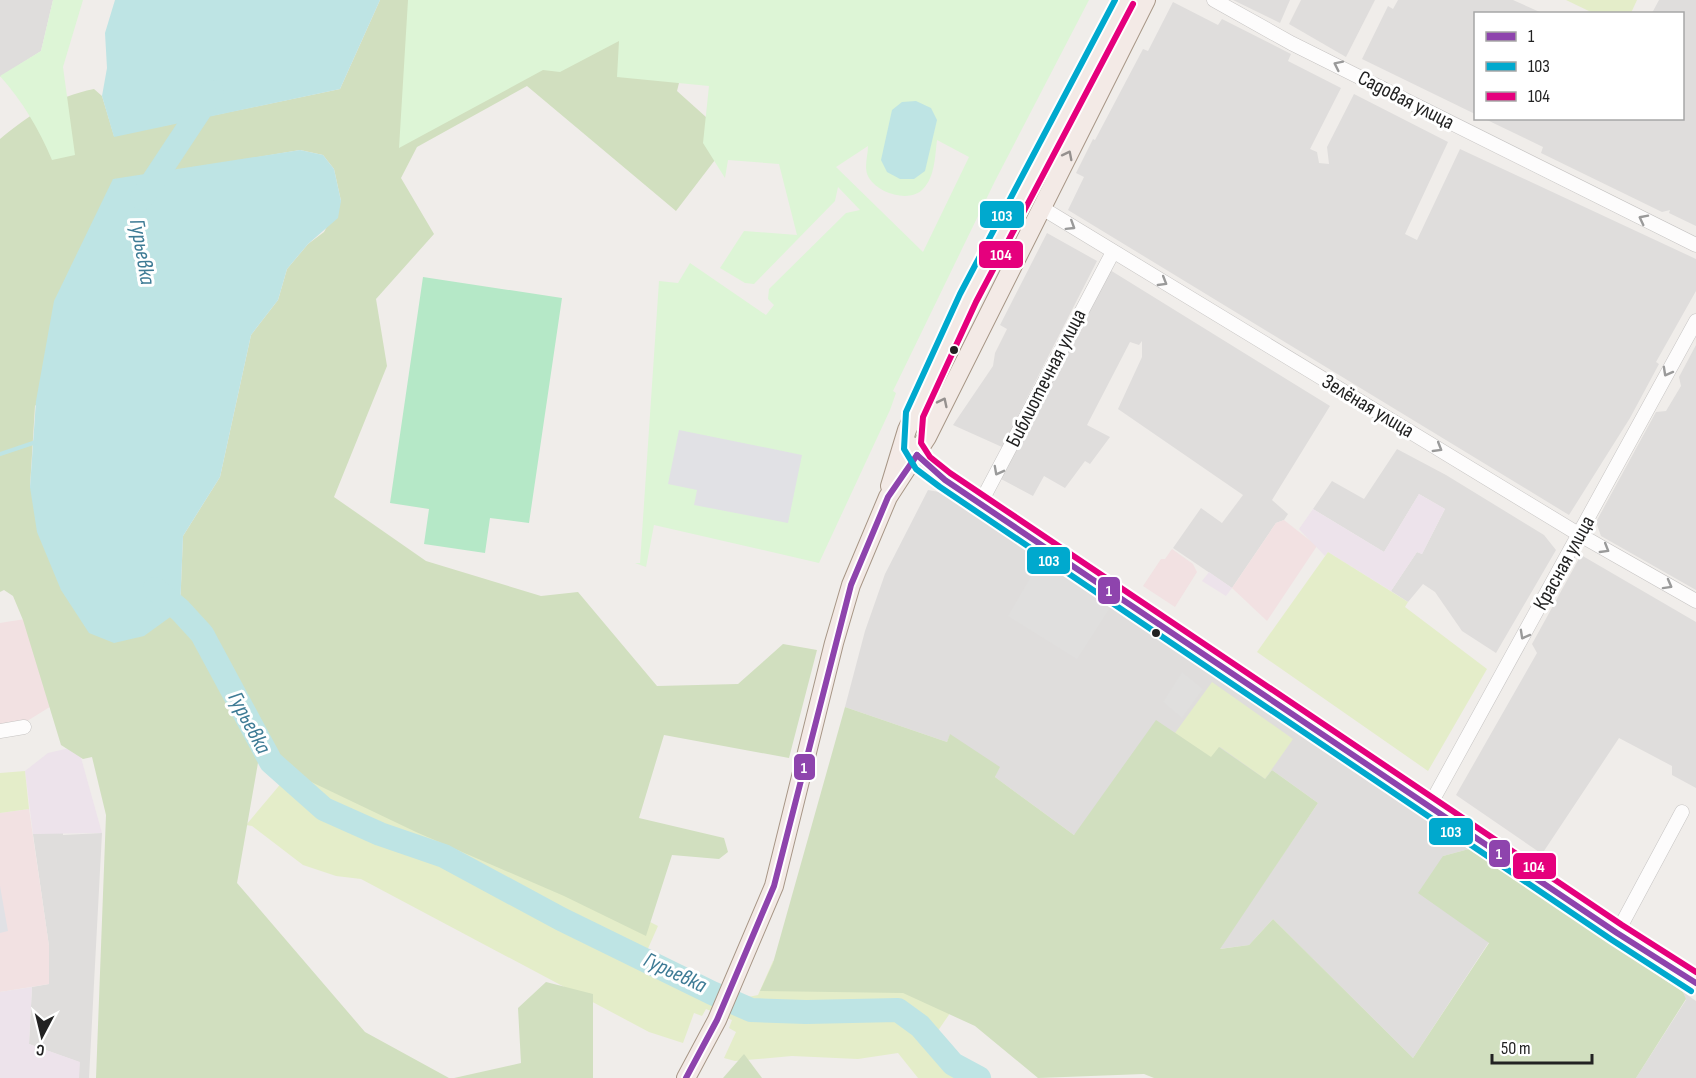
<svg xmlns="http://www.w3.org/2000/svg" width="1696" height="1078" viewBox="0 0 1696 1078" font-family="'Sofia Sans Condensed',sans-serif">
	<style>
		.residential { fill: #dfdddc }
		.commercial { fill: #f2e1e2 }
		.industrial { fill: #ede3eb }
		.grass { fill: #e4edc9 }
		.forest { fill: #d1dfbf; fill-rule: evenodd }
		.park { fill: #ddf5d6; fill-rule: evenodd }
		.pitch { fill: #b5e8c7 }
		.parking { fill: #e0dfde }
		.plaza { fill: #e1e1e5 }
		.water { fill: #bee4e4 }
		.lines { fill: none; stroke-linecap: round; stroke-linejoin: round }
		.stream { stroke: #bee4e4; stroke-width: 4 }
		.river { stroke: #bee4e4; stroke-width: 24 }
		.minor-casing { stroke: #c6c4c3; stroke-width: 15 }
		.major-casing { stroke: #a79686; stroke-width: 20 }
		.minor { stroke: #fdfcfc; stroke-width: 14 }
		.major { stroke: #f3eae6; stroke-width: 18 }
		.bus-1-casing { stroke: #fff; stroke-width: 10 }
		.bus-2-casing { stroke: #fff; stroke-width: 10 }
		.bus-3-casing { stroke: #fff; stroke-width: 10 }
		.bus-1 { stroke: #8e44ad; stroke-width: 6 }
		.bus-2 { stroke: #00a9ce; stroke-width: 6 }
		.bus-3 { stroke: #e5007d; stroke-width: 6 }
		.oneway { stroke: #9a9a9a }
		.oneway2 { stroke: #95908e }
		.bus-dot { fill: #222; stroke: #fff; stroke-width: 2 }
		.labels { text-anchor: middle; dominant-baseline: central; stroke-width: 6; stroke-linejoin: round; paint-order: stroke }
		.street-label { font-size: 21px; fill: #222; stroke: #fff }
		.water-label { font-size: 22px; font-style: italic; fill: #3e7b95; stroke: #fff }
		.line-badge { stroke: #fff; stroke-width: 2 }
		.badge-label { font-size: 16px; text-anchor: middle; font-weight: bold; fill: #fff }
	</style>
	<rect width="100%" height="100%" fill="#f0edea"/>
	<g class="residential">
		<polygon points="0,0 53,0 41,51 0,77"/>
		<polygon points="1233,0 1290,0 1280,23"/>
		<polygon points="1301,0 1375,0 1346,57 1289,24"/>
		<polygon points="1398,0 1513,0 1542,13 1476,14 1475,114 1362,59 1388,6 1393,9"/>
		<polygon points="1659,0 1696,0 1696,226 1669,213 1670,210 1662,212 1541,153 1543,147 1485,119 1682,118 1682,14 1652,13"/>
		<polygon points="1173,2 1218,25 1222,19 1291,54 1288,61 1341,88 1310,149 1317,152 1319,163 1329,164 1327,147 1354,94 1448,142 1405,234 1417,240 1460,149 1696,259 1696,291 1656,362 1659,364 1630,418 1569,515 1068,210 1084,177 1076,173 1093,139 1095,140 1143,49 1148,51"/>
		<polygon points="1047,233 1097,261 1002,447 953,425 993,366 995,353 1007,329 1000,325"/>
		<polygon points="1110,270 1330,406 1272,500 1288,514 1284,520 1276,523 1232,588 1173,548 1201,508 1222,523 1243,495 1118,409 1142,357 1142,341 1139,345 1130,342 1087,425 1110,437 1090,464 1085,461 1065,488 1044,476 1033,496 1001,479"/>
		<polygon points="1696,345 1696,590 1601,536 1596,522 1656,412 1666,411 1681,386 1679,377"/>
		<polygon points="1397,449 1446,475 1544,535 1556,550 1496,653 1462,631 1435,592 1423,584 1408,602 1391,591 1417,552 1422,554 1445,509 1419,494 1384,552 1313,509 1332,481 1364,499"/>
		<polygon points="928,490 945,493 1116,609 1118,607 1197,664 1469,849 1443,856 1489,942 1413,1058 1273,919 1249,945 1219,949 1318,803 1272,770 1265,779 1211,758 1074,835 995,777 999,768 950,735 947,742 845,707 865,631 885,574"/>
		<polygon points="1581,555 1696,622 1696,788 1672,775 1672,766 1619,738 1542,854 1456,795 1537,653 1532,644"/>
		<polygon points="63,832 63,835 102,833 89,1078 79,1078 79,1062 29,1044 32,987 49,984 49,946 33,834"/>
		<polygon points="1683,992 1696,1001 1696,1078 1636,1078 1686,1000"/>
	</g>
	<g class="commercial">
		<polygon points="1284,520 1317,546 1267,621 1232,588 1276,523"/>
		<polygon points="1172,549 1193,564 1197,572 1175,607 1143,586 1161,559 1165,559"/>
		<polygon points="25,619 53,705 6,734 0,734 0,623"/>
		<polygon points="29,809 49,946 49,984 0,992 0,813"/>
	</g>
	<g class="industrial">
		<polygon points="1419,494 1445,509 1422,554 1417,552 1391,591 1328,552 1325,556 1299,529 1313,509 1384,552"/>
		<polygon points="1209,572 1232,588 1226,596 1202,581"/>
		<polygon points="74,747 80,754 102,833 33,834 25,771 48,753"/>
		<polygon points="32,987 29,1044 80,1062 79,1078 0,1078 0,992"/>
	</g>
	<g class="grass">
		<polygon points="1566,0 1637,0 1631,13 1593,13"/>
		<polygon points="1328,552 1408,602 1405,607 1487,669 1428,771 1257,652"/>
		<polygon points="1212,682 1293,739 1265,779 1220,747 1211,758 1175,733"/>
		<polygon points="310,749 658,926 646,953 710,984 716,987 712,996 738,1008 743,998 758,995 773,961 791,958 957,1003 935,1035 952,1057 992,1078 918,1078 898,1053 858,1059 792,1056 735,1061 724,1058 736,1032 729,1028 732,1020 706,1009 702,1016 694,1013 683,1043 649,1032 361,879 336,876 303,865 252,826 246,825"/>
		<polygon points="25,771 29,809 0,813 0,773"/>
	</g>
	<g class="forest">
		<path d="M380,0H649L682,71L677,91L716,126L718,156L676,211L527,86L417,147L401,178L434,234L376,299L387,366L334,497L426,561L541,596L578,592L657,686L738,684L783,644L817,650L789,758L664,735L639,818L724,838L728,852L719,859L672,855L646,936L564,896L416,832L259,757L237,883L365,1032L449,1078H96L106,815L92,757L83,759L61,745L23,620L13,596L4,590L0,592V139C29,115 55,97 94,89L102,96L114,136L340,89ZM300,150L323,155L334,169L341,201L324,232L308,244L287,269L278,300L251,335L220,477L183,536L180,610L30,487L35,406L235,161Z"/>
		<polygon points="845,707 947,742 950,734 1000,767 995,777 1074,835 1156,720 1211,757 1219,747 1265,779 1272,770 1318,803 1220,949 1249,945 1273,919 1413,1058 1489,943 1418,893 1443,856 1469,849 1683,992 1686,999 1636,1078 1154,1078 1144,1074 1038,1078 975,1026 903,993 760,991 773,963"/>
		<polygon points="546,982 593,994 593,1078 454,1078 521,1063 518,1008"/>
		<polygon points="744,1054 762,1078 723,1078"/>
	</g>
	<g class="park">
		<path d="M53,0H83L63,67L75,155L52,160C39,129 23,102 0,76L41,51Z"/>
		<path d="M408,0H1089L995,181L893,391L896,393L890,410L819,563L654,525L646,567L635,563H640L659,281L678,283L690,263L766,315L774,305L768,299L769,289L846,213L860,210L838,187L835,201L754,284L745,283L720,268L744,231L797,235L779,164L728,160L725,178L703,143L709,86L617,77L619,41L560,72L543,70L399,148ZM937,140L969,157L923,252L836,167L868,146C868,156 863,169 869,178C879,194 910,203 923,189C935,177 935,156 937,140Z"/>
	</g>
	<polygon class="pitch" points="423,277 562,298 529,523 490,518 485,553 424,544 429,509 390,503"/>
	<g class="parking">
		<polygon points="1042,558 1111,606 1077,659 1008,616"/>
		<polygon points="1182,672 1203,689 1182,718 1163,702"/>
	</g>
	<g class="plaza">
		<polygon points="679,430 802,455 788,523 694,505 697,490 668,484"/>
		<polygon points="0,886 8,931 0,933"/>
	</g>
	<g class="water">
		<polygon points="115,0 380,0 340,89 114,137 102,96 107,68 105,33"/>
		<polygon points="916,101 931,108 937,120 925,171 914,179 900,179 887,172 881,160 892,110 902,102"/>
		<polygon points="300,150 323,155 334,169 341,201 338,218 308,244 287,269 278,300 251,335 220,477 183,536 180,610 144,636 114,643 89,633 61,590 37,532 30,487 36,401 54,301 113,179"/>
	</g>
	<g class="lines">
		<polyline class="stream" points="0,454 36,442"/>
		<g class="river">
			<polyline points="142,198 212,92"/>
			<polyline points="155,589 180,610 202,634 271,762 324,809 380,834 444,856 561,919 712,993 751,1010 806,1012 898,1010 920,1026 953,1064 979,1078"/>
		</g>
		<g class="minor-casing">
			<g id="minor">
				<polyline points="1214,0 1291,43 1696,245"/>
				<polyline points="1042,208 1580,535 1696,601"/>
				<polyline points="980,504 1113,252"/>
				<polyline points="0,731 24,727"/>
				<polyline points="1430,805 1696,321"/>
				<polyline points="1617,933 1682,812"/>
			</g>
		</g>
		<g class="major-casing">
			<g id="major">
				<polyline points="912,446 923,463 980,504"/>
				<polyline points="890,486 907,430 968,298 1125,0"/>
				<polyline points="686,1078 717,1020 774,886 834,643 851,585 888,497 927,437 1146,0"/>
			</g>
		</g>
		<use href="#minor" class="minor"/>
		<use href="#major" class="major"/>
		<g class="bus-1-casing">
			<g id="bus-1">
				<polyline points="917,455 945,480 1617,933 1696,983"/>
				<polyline points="686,1078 717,1020 774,886 851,585 888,497 917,455"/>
			</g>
		</g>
		<g class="bus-2-casing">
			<polyline id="bus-2" points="1115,0 960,294 906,412 904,449 916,469 940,487 1612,940 1691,991"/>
		</g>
		<g class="bus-3-casing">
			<polyline id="bus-3" points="1133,4 976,302 923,417 921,443 930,457 950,473 1622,925 1696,972"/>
		</g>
		<use href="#bus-1" class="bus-1"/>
		<use href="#bus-2" class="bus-2"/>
		<use href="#bus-3" class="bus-3"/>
	</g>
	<defs><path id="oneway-chevron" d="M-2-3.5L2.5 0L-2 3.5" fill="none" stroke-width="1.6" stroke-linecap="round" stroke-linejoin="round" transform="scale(1.5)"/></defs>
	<g class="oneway">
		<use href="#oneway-chevron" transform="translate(1338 65) rotate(-154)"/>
		<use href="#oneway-chevron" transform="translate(1643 219) rotate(-153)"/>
		<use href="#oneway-chevron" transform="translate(1071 226) rotate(32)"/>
		<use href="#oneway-chevron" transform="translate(1163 282) rotate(31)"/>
		<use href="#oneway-chevron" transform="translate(1667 372) rotate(119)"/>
		<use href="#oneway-chevron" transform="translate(1438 448) rotate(31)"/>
		<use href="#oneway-chevron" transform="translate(998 471) rotate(118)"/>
		<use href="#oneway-chevron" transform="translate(1605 549) rotate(31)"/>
		<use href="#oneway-chevron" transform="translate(1668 585) rotate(29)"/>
		<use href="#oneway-chevron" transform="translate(1524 635) rotate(119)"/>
	</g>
	<g class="oneway2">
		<use href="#oneway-chevron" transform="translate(1068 155) rotate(-63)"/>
		<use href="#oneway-chevron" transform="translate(943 402) rotate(-64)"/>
	</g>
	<g class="bus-dot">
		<circle cx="954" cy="350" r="5"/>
		<circle cx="1156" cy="633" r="5"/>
	</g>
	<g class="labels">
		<g class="street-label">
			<text transform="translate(1406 100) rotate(27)">Садовая улица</text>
			<text transform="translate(1046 378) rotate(-63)">Библиотечная улица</text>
			<text transform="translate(1368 406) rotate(31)">Зелёная улица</text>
			<text transform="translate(1564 563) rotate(-61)">Красная улица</text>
		</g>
		<g class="water-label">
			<text transform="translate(142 252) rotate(80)">Гурьевка</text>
			<text transform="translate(249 723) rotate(62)">Гурьевка</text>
			<text transform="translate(675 973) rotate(25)">Гурьевка</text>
		</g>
	</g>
	<g class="line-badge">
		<rect x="979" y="200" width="46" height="29" rx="6" fill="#00a9ce"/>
		<rect x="978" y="240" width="46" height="29" rx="6" fill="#e5007d"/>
		<rect x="1026" y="546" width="45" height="29" rx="6" fill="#00a9ce"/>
		<rect x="1097" y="576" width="24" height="29" rx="6" fill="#8e44ad"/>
		<rect x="793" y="753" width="23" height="28" rx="6" fill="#8e44ad"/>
		<rect x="1428" y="817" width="46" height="29" rx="6" fill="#00a9ce"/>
		<rect x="1488" y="839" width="23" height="29" rx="6" fill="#8e44ad"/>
		<rect x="1512" y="852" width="45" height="28" rx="6" fill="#e5007d"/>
	</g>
	<g class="badge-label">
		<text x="1002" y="221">103</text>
		<text x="1001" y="260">104</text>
		<text x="1049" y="566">103</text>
		<text x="1109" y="596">1</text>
		<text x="804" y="773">1</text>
		<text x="1451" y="837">103</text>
		<text x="1499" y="859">1</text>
		<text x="1534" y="872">104</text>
	</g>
	<rect x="1474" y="12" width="210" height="108" fill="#ffffff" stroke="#a7a7a7" stroke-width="1.5"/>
	<rect x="1486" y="32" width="30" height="9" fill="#8e44ad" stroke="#a7a7a7" stroke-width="1.5"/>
	<text x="1528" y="42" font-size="18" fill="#222222">1</text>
	<rect x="1486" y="62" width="30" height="9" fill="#00a9ce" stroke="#a7a7a7" stroke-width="1.5"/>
	<text x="1528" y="72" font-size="18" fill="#222222">103</text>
	<rect x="1486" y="92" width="30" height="9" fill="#e5007d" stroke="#a7a7a7" stroke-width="1.5"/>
	<text x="1528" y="102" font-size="18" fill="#222222">104</text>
	<g transform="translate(42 1036) rotate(187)" stroke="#ffffff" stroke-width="4.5" paint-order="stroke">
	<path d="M0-4.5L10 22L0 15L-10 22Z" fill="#222222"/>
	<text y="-9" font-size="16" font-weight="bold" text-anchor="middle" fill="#222222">С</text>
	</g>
	<path d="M1492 1054v9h100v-9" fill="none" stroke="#222222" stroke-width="3"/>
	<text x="1501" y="1054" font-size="18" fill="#222222" stroke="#ffffff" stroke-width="4.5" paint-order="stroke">50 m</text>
</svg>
